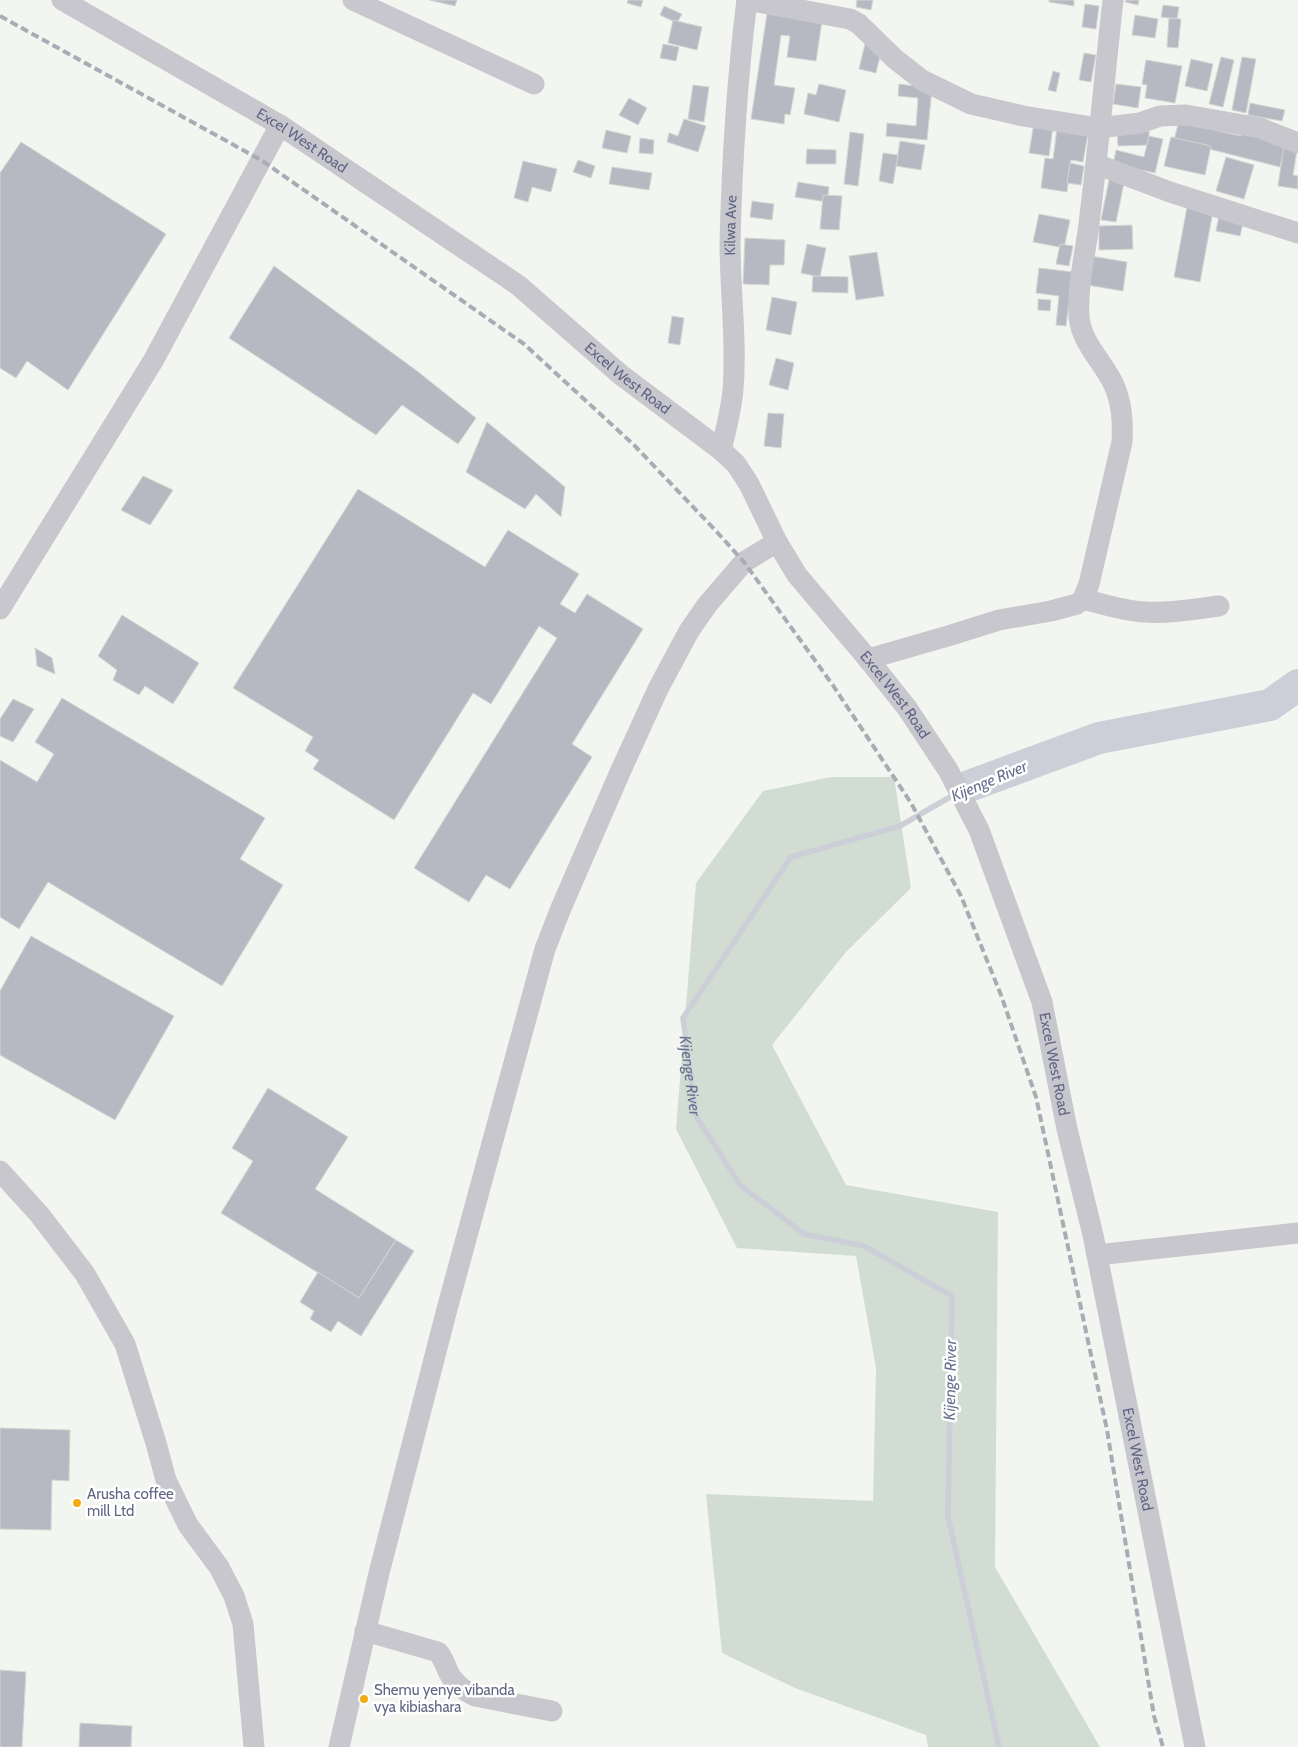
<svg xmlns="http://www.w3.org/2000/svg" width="1298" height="1747" viewBox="0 0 1298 1747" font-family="Cabin,sans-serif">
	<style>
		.green { fill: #d1ddd2 }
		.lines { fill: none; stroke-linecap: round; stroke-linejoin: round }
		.stream { stroke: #cccfd7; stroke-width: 5.5 }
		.river { stroke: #cccfd7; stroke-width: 32 }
		.building { fill: #b7b9c2; stroke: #d5d6d3 }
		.minor { stroke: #c7c7cd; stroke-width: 21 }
		.rail { stroke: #aaabb4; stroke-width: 4; stroke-dasharray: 8 4; stroke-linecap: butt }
		.poi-dot { fill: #f2ab13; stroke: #fff; stroke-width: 2 }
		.labels { text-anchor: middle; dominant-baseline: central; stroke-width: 5; stroke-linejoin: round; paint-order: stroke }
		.street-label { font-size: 15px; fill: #616584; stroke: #fff }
		.poi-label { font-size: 15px; fill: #616584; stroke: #fff; text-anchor: start }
		.water-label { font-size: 16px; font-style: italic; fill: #667190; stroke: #fff }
	</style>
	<rect width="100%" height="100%" fill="#f3f5f0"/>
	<polygon class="green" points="831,777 894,777 911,888 846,952 772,1045 846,1185 998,1212 995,1567 1100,1747 928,1747 926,1735 795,1688 722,1653 706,1494 873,1501 876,1368 856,1256 737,1248 676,1129 696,883 763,791"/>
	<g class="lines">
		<path class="stream" id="s1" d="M969,786L900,826L791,857L683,1018L696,1116L740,1185L804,1234L864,1246L952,1296L948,1517L999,1747"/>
		<polyline class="river" points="969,786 1099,738 1270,705 1298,685"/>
	</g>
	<g class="building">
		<polygon points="429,0 457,0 455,6"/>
		<polygon points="628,0 643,0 641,7 627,3"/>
		<polygon points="857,0 873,0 871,10 856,7"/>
		<polygon points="1049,0 1074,0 1074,6 1049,2"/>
		<polygon points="1126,0 1139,0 1138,5 1125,2"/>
		<polygon points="1085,4 1099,6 1096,29 1082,27"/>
		<polygon points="1163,5 1179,7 1177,19 1161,17"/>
		<polygon points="664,6 682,14 677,23 660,15"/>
		<polygon points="768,7 822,21 816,61 787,57 790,36 781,35 774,85 795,88 790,115 785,114 784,124 751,119"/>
		<polygon points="1135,15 1158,19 1155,38 1132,35"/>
		<polygon points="1169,18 1181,19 1178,48 1167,47"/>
		<polygon points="673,20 702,27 697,50 668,43"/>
		<polygon points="663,44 679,47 676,61 660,58"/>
		<polygon points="865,44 882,48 876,73 859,69"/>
		<polygon points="1084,53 1096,55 1091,82 1079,80"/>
		<polygon points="1221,57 1234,60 1223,107 1209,104"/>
		<polygon points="1242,57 1256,59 1246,113 1232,110"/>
		<polygon points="1191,59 1213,64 1207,91 1185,86"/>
		<polygon points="1146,60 1182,66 1175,103 1145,98 1147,85 1142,84"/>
		<polygon points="1053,71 1060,73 1056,92 1048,90"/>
		<polygon points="819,84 846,90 839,122 804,114 808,93 816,95"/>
		<polygon points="899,84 932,88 927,140 886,136 887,123 916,126 918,98 898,96"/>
		<polygon points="1116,84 1141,87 1138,108 1113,104"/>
		<polygon points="693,85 709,87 704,122 688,119"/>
		<polygon points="629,98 647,108 638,125 619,115"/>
		<polygon points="1250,103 1285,110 1282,121 1248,115"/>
		<polygon points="1180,117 1218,131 1241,136 1243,130 1286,141 1280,167 1174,140"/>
		<polygon points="684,119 706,126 698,152 667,142 669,133 678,136"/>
		<polygon points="1034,123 1053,126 1049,156 1029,153"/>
		<polygon points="1057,129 1088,134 1083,162 1071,160 1067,192 1041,188 1045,158 1053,159"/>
		<polygon points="606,130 631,136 627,153 602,148"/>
		<polygon points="1149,130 1149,145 1118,146 1117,131"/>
		<polygon points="850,132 864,134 858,186 844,184"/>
		<polygon points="1149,136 1163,139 1155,173 1113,164 1116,150 1144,157"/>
		<polygon points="1171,137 1211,146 1205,175 1164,166"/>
		<polygon points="640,138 654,140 653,154 639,153"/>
		<polygon points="1285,138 1298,144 1293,175 1298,176 1298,189 1278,186"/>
		<polygon points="900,141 925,145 921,170 896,166"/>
		<polygon points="21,142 166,234 68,390 27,361 16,378 0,368 0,173"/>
		<polygon points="807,149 836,150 836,164 806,164"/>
		<polygon points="883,153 898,155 893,184 879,181"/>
		<polygon points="1226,157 1254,165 1244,199 1216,191"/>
		<polygon points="578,160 595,166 591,178 573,172"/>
		<polygon points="523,161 557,169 551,192 532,187 528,202 514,198"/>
		<polygon points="1070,163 1084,166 1081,185 1067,183"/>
		<polygon points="612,167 652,173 649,190 609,184"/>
		<polygon points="1110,175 1125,178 1116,222 1101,220"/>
		<polygon points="798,182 829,187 827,202 795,197"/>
		<polygon points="823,195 842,196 839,230 820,229"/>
		<polygon points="752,201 774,204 772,220 750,217"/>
		<polygon points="1188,202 1214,206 1200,282 1174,277"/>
		<polygon points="1220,210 1245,215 1240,236 1216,231"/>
		<polygon points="1039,214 1070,220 1064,248 1033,242"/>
		<polygon points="1132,225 1133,249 1099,250 1099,226"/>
		<polygon points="745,238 785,240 784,265 770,265 769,285 743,284"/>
		<polygon points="807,244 826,248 820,277 801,273"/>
		<polygon points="1060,244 1073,246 1069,266 1056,264"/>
		<polygon points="877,252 884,296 856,300 849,256"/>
		<polygon points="1091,256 1127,262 1123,291 1087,285"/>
		<polygon points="274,266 417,371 476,418 458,444 402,405 376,435 229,338"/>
		<polygon points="1039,268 1073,272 1066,326 1056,325 1059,296 1036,293"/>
		<polygon points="813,276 848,277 848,293 812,292"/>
		<polygon points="772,297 797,302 791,335 766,330"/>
		<polygon points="1038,299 1051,300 1050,311 1038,310"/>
		<polygon points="672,316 684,318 680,345 668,343"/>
		<polygon points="776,358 794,363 788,390 769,385"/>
		<polygon points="768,413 784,414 781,448 764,446"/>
		<polygon points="487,422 565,487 561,517 536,494 525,509 466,472"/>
		<polygon points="143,476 173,490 150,525 121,510"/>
		<polygon points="358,489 485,567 508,530 579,574 560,604 575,613 587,594 643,629 572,744 592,757 510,889 486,875 469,902 414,868 557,638 539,626 491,704 473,693 394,820 313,769 319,760 305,751 313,737 233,688"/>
		<polygon points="122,615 199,663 173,704 145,686 139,695 113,680 117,670 98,656"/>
		<polygon points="35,648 52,658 55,674 37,666"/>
		<polygon points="62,698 265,818 240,859 283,885 222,986 48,882 19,929 0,917 0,760 37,782 54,754 35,742"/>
		<polygon points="13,699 34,709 13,742 0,736 0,719"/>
		<polygon points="31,936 174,1016 115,1120 0,1055 0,991"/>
		<polygon points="268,1088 348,1137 315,1189 396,1240 359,1298 221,1213 253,1161 232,1148"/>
		<polygon points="396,1240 414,1251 361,1336 338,1321 331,1332 310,1319 314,1311 300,1302 318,1272 359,1298"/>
		<polygon points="0,1428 70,1430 69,1481 52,1480 51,1530 0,1529"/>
		<polygon points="0,1670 26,1672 22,1747 0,1747"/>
		<polygon points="80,1723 132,1726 131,1747 79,1747"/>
	</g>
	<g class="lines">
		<g class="minor">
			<path id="s2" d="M62,0L280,125L518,285L621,375L721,450L736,464L749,484L777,542L797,575L868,659L907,708L948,770L979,830L1042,1002L1067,1129L1093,1235L1195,1747"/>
			<polyline points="353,0 534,84"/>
			<polyline points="747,0 850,19 859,24 895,59 922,80 971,104 1023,116 1099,128 1140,123 1160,116 1186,115 1260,128 1298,143"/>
			<polyline points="1096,164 1170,192 1298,233"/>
			<path id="s3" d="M721,450C726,430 731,411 733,390C737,341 730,292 730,242C732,161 737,80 747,0"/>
			<path d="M1083,599C1103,604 1124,611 1145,612C1169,614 1195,609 1219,606"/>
			<polyline points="0,609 153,361 280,125"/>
			<path d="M868,659L948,636L999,620L1051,611L1077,604L1083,599L1089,584L1122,442C1123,421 1122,402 1113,383C1102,360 1081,343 1079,316C1077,282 1087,248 1090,215C1099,143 1105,71 1113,0"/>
			<polyline points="0,1171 39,1214 85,1274 125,1344 156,1443 166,1480 188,1525 219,1567 234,1596 243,1624 254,1747"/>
			<polyline points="1097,1255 1298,1233"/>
			<path d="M365,1631L438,1652C445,1660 446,1670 452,1678C458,1686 466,1692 475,1696L552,1711"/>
			<polyline points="339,1747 379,1573 447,1309 545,949 561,908 621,770 658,689 689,631 707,605 744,562 777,542"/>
		</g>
		<polyline class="rail" points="0,16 261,160 524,344 634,445 716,531 744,562 832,684 911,803 961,896 1001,995 1036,1097 1107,1430 1154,1716 1163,1747"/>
	</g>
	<g class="poi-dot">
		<circle cx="77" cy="1503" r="5"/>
		<circle cx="364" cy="1699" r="5"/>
	</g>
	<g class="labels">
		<g class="street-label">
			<text stroke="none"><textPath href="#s2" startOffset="278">Excel West Road</textPath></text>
			<text stroke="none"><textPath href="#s3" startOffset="226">Kilwa Ave</textPath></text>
			<text stroke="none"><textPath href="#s2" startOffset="682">Excel West Road</textPath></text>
			<text stroke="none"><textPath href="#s2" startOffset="1102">Excel West Road</textPath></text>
			<text stroke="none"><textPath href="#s2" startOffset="1508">Excel West Road</textPath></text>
			<text stroke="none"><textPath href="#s2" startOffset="1912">Excel West Road</textPath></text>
		</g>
		<g class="poi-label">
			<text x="87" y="1494">Arusha coffee<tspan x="87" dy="17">mill Ltd</tspan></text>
			<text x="374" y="1690">Shemu yenye vibanda<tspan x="374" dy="17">vya kibiashara</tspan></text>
		</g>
		<g class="water-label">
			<text transform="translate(989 781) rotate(-23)">Kijenge River</text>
			<text stroke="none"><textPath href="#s1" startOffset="445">Kijenge River</textPath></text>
			<text transform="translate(950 1380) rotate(-89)">Kijenge River</text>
		</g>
	</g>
</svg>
